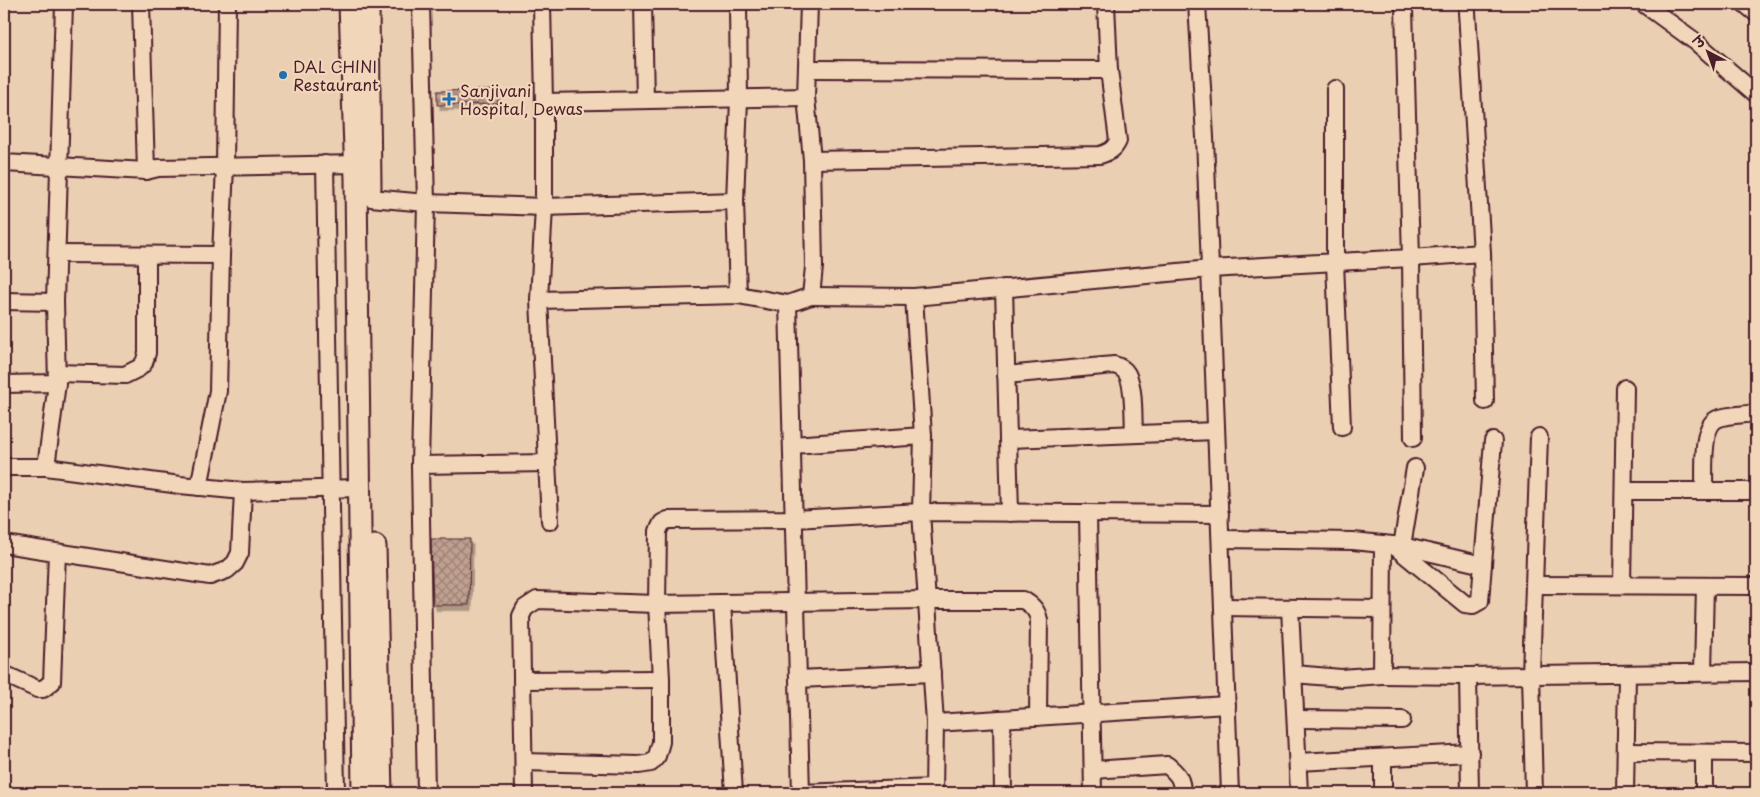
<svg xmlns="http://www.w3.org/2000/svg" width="1760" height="797" viewBox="0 0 1760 797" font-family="'Playpen Sans','Playpen Sans Deva',sans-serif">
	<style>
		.building { fill: url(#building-cross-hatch); stroke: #4a1f2b; filter: url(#shadow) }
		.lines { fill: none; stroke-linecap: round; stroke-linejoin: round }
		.minor-casing { stroke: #4a1f2b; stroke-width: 20 }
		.major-casing { stroke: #4a1f2b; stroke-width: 25 }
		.minor { stroke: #f2d6b9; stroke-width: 16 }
		.major { stroke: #f2d6b9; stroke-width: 21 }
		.poi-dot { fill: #1f6fb2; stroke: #f2d6b9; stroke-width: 2 }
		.labels { text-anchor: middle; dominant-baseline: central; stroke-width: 4.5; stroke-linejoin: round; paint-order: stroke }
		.poi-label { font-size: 16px; fill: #4a1f2b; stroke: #f2d6b9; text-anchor: start }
	</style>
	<defs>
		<pattern id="building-cross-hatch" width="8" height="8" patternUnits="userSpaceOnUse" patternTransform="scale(1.25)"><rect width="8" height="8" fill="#c0a090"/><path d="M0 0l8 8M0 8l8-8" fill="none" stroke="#9e8276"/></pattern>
		<filter id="shadow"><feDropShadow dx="3" dy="5.5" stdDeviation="0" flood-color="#0004"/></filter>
	</defs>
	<rect width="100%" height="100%" fill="#ebcfb3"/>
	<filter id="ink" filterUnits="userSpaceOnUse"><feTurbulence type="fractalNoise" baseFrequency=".02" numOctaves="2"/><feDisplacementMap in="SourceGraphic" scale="10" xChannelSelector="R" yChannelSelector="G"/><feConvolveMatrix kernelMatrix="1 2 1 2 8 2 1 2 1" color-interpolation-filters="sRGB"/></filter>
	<g filter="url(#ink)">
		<g class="building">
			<polygon points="497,90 498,104 437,105 437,91"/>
			<polygon points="431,539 470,539 469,605 433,605"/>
		</g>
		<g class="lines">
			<g class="minor-casing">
				<g id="minor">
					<polyline points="141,4 146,171"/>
					<polyline points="421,4 426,203 420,465 426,793"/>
					<polyline points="542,4 544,102 544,207 539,300 550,521"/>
					<polyline points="643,4 645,100"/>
					<polyline points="1197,4 1205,137 1230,793"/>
					<polyline points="1644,4 1696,42 1756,94"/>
					<polyline points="1745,4 1756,13"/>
					<polyline points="1404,8 1411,258 1413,438"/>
					<polyline points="1467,12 1482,253 1485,401"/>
					<polyline points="807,69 1109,70"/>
					<polyline points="1335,89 1335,263 1342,427"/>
					<path d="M806,97L812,160L1100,155C1109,152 1114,150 1118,141L1109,70L1106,4"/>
					<polyline points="544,102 806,97 809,4"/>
					<polyline points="4,163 146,171 158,168 355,164"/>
					<polyline points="325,164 336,793"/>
					<polyline points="371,198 426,203 544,207 735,201"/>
					<polyline points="57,254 221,255 225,166 227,4"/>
					<polyline points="1004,288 1010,513"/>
					<polyline points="738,295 735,201 739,99 738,4"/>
					<polyline points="811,296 914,297 1210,269 1411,258 1482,253"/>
					<polyline points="914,297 923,436 921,512 935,723 934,793"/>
					<polyline points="539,300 738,295 788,304"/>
					<polyline points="4,301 55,302 64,4"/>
					<polyline points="57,373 125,375 139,368 144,363 147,353 147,255"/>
					<path d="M1006,375L1114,365C1118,366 1122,368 1125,371C1135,382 1133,418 1134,434"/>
					<polyline points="4,384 57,383 55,302"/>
					<polyline points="1008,439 1216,431"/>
					<polyline points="792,445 923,436"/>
					<polyline points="420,465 547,463"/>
					<polyline points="4,467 46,467 57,383"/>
					<polyline points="46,467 180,485 243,491 359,488"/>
					<polyline points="199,487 218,391 221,255"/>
					<polyline points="1624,491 1756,491"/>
					<path d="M1704,491C1705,474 1700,427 1717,419C1728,414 1744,415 1756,413"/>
					<polyline points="1088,513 1093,793"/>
					<polyline points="1221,539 1353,541 1402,546 1483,565"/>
					<polyline points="4,544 210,576 227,570 235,563 240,553 243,491"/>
					<polyline points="1393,545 1465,604 1473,605 1480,601 1493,441"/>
					<polyline points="1402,546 1415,468"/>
					<polyline points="1534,585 1756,586"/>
					<polyline points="1622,585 1625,388"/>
					<polyline points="722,603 734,793"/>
					<polyline points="1223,607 1382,609"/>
					<polyline points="1290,608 1299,793"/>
					<polyline points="1703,672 1705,586"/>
					<polyline points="4,674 37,689 43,689 52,682 57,553"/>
					<polyline points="1294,674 1341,678 1382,675 1383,544"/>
					<polyline points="1382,675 1468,676 1756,672"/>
					<polyline points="1468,676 1470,793"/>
					<polyline points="798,679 932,673"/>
					<polyline points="522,680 661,679"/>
					<polyline points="1002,719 1003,793"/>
					<polyline points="1296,719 1402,720"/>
					<polyline points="935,723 1227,705"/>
					<polyline points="1626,752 1756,753"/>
					<polyline points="1704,753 1704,793"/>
					<polyline points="1383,758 1383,793"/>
					<polyline points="524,762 639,765 651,763 657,756 661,742 661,679 657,604 658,531 662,523 668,520 794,519 921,512 1220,514"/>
					<polyline points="1298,762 1470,753"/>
					<path d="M1093,770L1167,765C1178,774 1182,779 1182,793"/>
					<path d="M524,793L521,616L525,608L537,600L657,604L927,600H1023C1032,605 1037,610 1039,620L1038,717"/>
					<polyline points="801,793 788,304 811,296 814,267 812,160"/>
					<polyline points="801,793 934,788"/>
					<polyline points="1534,793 1531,675 1539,437"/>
					<polyline points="1625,793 1627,674"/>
				</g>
			</g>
			<g class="major-casing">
				<g id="major">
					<polyline points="350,4 356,179 363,793"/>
					<polyline points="368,4 370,188"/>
					<polyline points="375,546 381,793"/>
				</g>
			</g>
			<use href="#minor" class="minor"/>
			<use href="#major" class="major"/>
		</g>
	</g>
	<g class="poi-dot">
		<circle cx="283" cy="75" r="5"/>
		<path d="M446.5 91.5h5v5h5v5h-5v5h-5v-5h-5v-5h5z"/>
	</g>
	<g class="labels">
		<g class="poi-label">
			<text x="293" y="66">DAL CHINI<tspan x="293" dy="18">Restaurant</tspan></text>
			<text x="460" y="90">Sanjivani<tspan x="460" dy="18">Hospital, Dewas</tspan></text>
		</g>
	</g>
	<rect width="1760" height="797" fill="none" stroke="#f2d6b9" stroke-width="20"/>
	<rect x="10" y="10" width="1740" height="777" fill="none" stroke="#4a1f2b" stroke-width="2" filter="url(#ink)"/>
	<g transform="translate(1708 52) rotate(319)" stroke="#f2d6b9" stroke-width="4" paint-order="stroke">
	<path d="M0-4L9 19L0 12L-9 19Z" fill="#4a1f2b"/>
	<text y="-8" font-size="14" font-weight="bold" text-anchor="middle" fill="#4a1f2b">उ</text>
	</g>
</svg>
